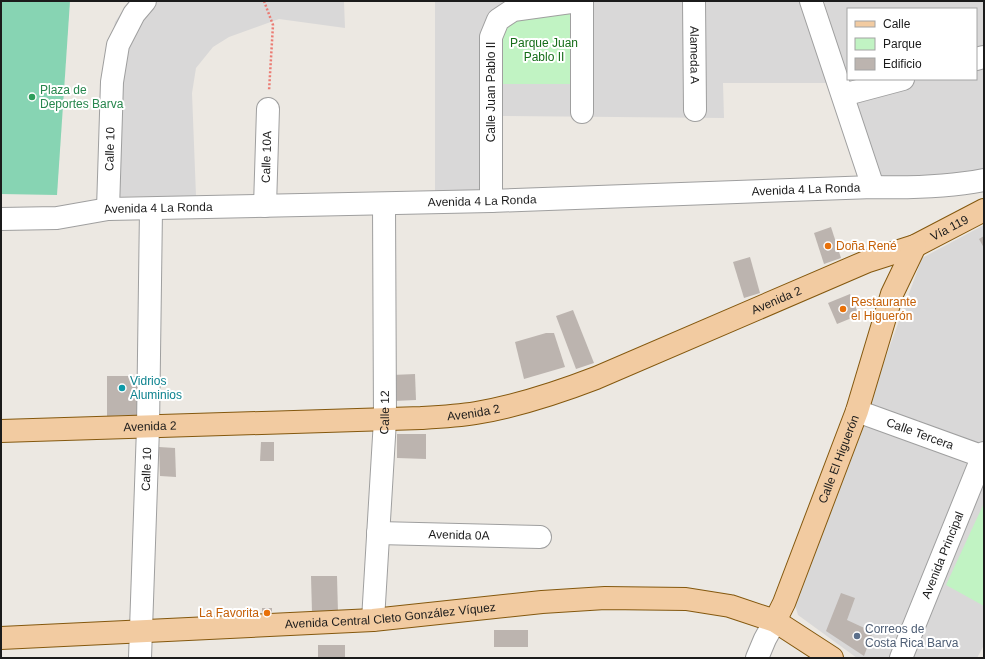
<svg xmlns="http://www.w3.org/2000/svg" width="985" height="659" viewBox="0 0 985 659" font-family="Arial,sans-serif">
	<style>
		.residential { fill: #d9d8d8; fill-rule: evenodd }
		.park { fill: #c1f3c3 }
		.pitch { fill: #87d4b3 }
		.building { fill: #bcb4af }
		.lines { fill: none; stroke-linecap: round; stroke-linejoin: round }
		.minor-casing { stroke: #9f9f9f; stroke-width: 24 }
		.major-casing { stroke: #84580e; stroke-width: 24 }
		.path { stroke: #eb7b73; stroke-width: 2.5; stroke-dasharray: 2 2; stroke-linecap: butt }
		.minor { stroke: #fff; stroke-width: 22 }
		.major { stroke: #f2cba1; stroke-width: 22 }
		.leisure-dot { fill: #2e9e5b; stroke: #fff; stroke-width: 1.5 }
		.food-dot { fill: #e8710a; stroke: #fff; stroke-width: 1.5 }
		.culture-dot { fill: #0f9aa8; stroke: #fff; stroke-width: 1.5 }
		.service-dot { fill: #5c6f8a; stroke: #fff; stroke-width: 1.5 }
		.labels { text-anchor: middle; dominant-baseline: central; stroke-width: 4; stroke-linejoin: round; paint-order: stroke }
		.park-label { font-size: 12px; fill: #166d19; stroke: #fff }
		.street-label { font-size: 12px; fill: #1b1b1b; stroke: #fff }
		.leisure-label { font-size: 12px; fill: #27864d; stroke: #fff; text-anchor: start }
		.food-label { font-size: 12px; fill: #c56008; stroke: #fff; text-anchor: start }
		.culture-label { font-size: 12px; fill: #0d838f; stroke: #fff; text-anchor: start }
		.service-label { font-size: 12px; fill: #4e5e75; stroke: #fff; text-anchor: start }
	</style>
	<rect width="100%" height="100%" fill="#ece8e2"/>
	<g class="residential">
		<polygon points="129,1 355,1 344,2 345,28 279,19 229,37 213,47 196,68 192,93 196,196 99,197 103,80 115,22"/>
		<polygon points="435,1 804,1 830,83 723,83 724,118 499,116 499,189 435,191"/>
		<path d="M824,1H984V173L877,178ZM848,9H976V79H848Z"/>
		<polygon points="984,225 984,645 977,658 857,658 798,615 795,605 922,258"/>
	</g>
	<g class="park">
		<polygon points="578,11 578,84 500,84 499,44 509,22"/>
		<polygon points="984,503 984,606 946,585"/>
	</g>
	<polygon class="pitch" points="1,1 70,1 57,195 1,194"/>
	<g class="building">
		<polygon points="831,227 841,258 824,264 814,233"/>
		<polygon points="984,236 984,248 979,239"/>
		<polygon points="750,257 760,293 744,298 733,262"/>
		<polygon points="850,294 859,315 837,324 828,303"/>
		<polygon points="573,310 594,363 576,369 556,316"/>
		<polygon points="546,333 554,333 565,367 524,379 515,342"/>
		<polygon points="415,374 416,400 394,401 392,375"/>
		<polygon points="107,376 137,376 137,415 107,416"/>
		<polygon points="397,434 426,434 426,459 397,458"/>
		<polygon points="261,442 274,442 274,461 260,461"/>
		<polygon points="159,447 175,448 176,477 160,476"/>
		<polygon points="311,576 337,576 338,613 312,613"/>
		<polygon points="841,593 855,598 847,620 873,632 864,656 826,631"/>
		<rect x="262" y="608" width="10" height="11"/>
		<rect x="494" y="630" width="34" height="17"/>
		<rect x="318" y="645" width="27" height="13"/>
	</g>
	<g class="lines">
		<g class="minor-casing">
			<g id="minor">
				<polyline points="582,1 582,112"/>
				<path id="s1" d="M694,1L695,110"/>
				<polyline points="811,1 873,187"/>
				<polyline points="976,59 984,57"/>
				<polyline points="843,95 903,79"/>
				<polyline points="491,201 491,37 498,20 513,10 578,1"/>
				<path id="s2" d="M265,206L268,109"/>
				<path id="s3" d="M108,209L112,82L118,45L134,14L145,1"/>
				<path id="s4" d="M1,219L57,218L108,209L491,201L873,187C910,188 948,187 984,180"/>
				<path id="s5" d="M857,411L984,457"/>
				<path id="s6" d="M378,533L540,537"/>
				<path id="s7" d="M373,620L385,420L384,204"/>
				<path id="s8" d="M140,658L148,428L151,209"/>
				<polyline points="757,658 765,639 775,621"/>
				<path id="s9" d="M901,658L984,453"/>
			</g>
		</g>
		<g class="major-casing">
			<g id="major">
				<path id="s10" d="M1,431L421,418C439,417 458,416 476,413C518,406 557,393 596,378L868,261L915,246L984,210"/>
				<path id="s11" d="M775,621L784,603L857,411L892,294L915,246"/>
				<path id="s12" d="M1,638L373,620L542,602L605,598L686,599L730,606L775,621L832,658"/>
			</g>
		</g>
		<polyline class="path" points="264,1 273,25 269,91"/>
		<use href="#minor" class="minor"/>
		<use href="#major" class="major"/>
	</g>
	<circle class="leisure-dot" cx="32" cy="97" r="4"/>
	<g class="food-dot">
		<circle cx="828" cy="246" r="4"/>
		<circle cx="843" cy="309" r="4"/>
		<circle cx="267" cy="613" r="4"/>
	</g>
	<circle class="culture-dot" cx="122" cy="388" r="4"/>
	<circle class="service-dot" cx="857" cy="636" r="4"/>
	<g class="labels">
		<g class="park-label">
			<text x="544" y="43">Parque Juan<tspan x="544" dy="14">Pablo II</tspan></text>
		</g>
		<g class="street-label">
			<text stroke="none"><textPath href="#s1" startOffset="54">Alameda A</textPath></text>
			<text transform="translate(491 92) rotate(-90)">Calle Juan Pablo II</text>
			<text stroke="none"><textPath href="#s3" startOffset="60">Calle 10</textPath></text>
			<text stroke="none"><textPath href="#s2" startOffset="49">Calle 10A</textPath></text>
			<text stroke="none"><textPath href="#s4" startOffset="806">Avenida 4 La Ronda</textPath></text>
			<text stroke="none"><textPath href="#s4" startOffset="482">Avenida 4 La Ronda</textPath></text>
			<text stroke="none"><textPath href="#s4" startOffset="158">Avenida 4 La Ronda</textPath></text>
			<text stroke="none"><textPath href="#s10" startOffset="985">Vía 119</textPath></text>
			<text stroke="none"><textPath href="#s10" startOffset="797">Avenida 2</textPath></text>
			<text stroke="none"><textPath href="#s7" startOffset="208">Calle 12</textPath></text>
			<text stroke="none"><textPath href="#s10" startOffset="473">Avenida 2</textPath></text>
			<text stroke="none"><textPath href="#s10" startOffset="149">Avenida 2</textPath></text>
			<text stroke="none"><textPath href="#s5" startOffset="67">Calle Tercera</textPath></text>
			<text stroke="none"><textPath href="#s11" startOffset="174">Calle El Higuerón</textPath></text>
			<text stroke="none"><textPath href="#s8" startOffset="189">Calle 10</textPath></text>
			<text stroke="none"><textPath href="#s6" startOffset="81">Avenida 0A</textPath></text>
			<text stroke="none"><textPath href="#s9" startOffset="111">Avenida Principal</textPath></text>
			<text stroke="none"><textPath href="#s12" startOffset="390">Avenida Central Cleto González Víquez</textPath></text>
		</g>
		<g class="leisure-label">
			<text x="40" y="90">Plaza de<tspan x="40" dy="14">Deportes Barva</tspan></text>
		</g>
		<g class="food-label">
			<text x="836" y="246">Doña René</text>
			<text x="851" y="302">Restaurante<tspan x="851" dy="14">el Higuerón</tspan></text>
			<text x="259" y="613" text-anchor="end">La Favorita</text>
		</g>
		<g class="culture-label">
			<text x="130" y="381">Vidrios<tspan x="130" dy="14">Aluminios</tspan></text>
		</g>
		<g class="service-label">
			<text x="865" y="629">Correos de<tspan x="865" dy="14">Costa Rica Barva</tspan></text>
		</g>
	</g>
	<rect width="985" height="659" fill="none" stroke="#1b1b1b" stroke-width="4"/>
	<rect x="847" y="8" width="130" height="72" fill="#ffffff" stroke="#a4a4a4"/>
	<rect x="855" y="21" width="20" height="6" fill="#f2cba1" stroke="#a4a4a4"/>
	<text x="883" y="28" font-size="12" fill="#1b1b1b">Calle</text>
	<rect x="855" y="38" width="20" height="12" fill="#c1f3c3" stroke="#a4a4a4"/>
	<text x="883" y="48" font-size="12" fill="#1b1b1b">Parque</text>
	<rect x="855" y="58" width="20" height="12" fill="#bcb4af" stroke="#a4a4a4"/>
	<text x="883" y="68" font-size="12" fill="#1b1b1b">Edificio</text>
</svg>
